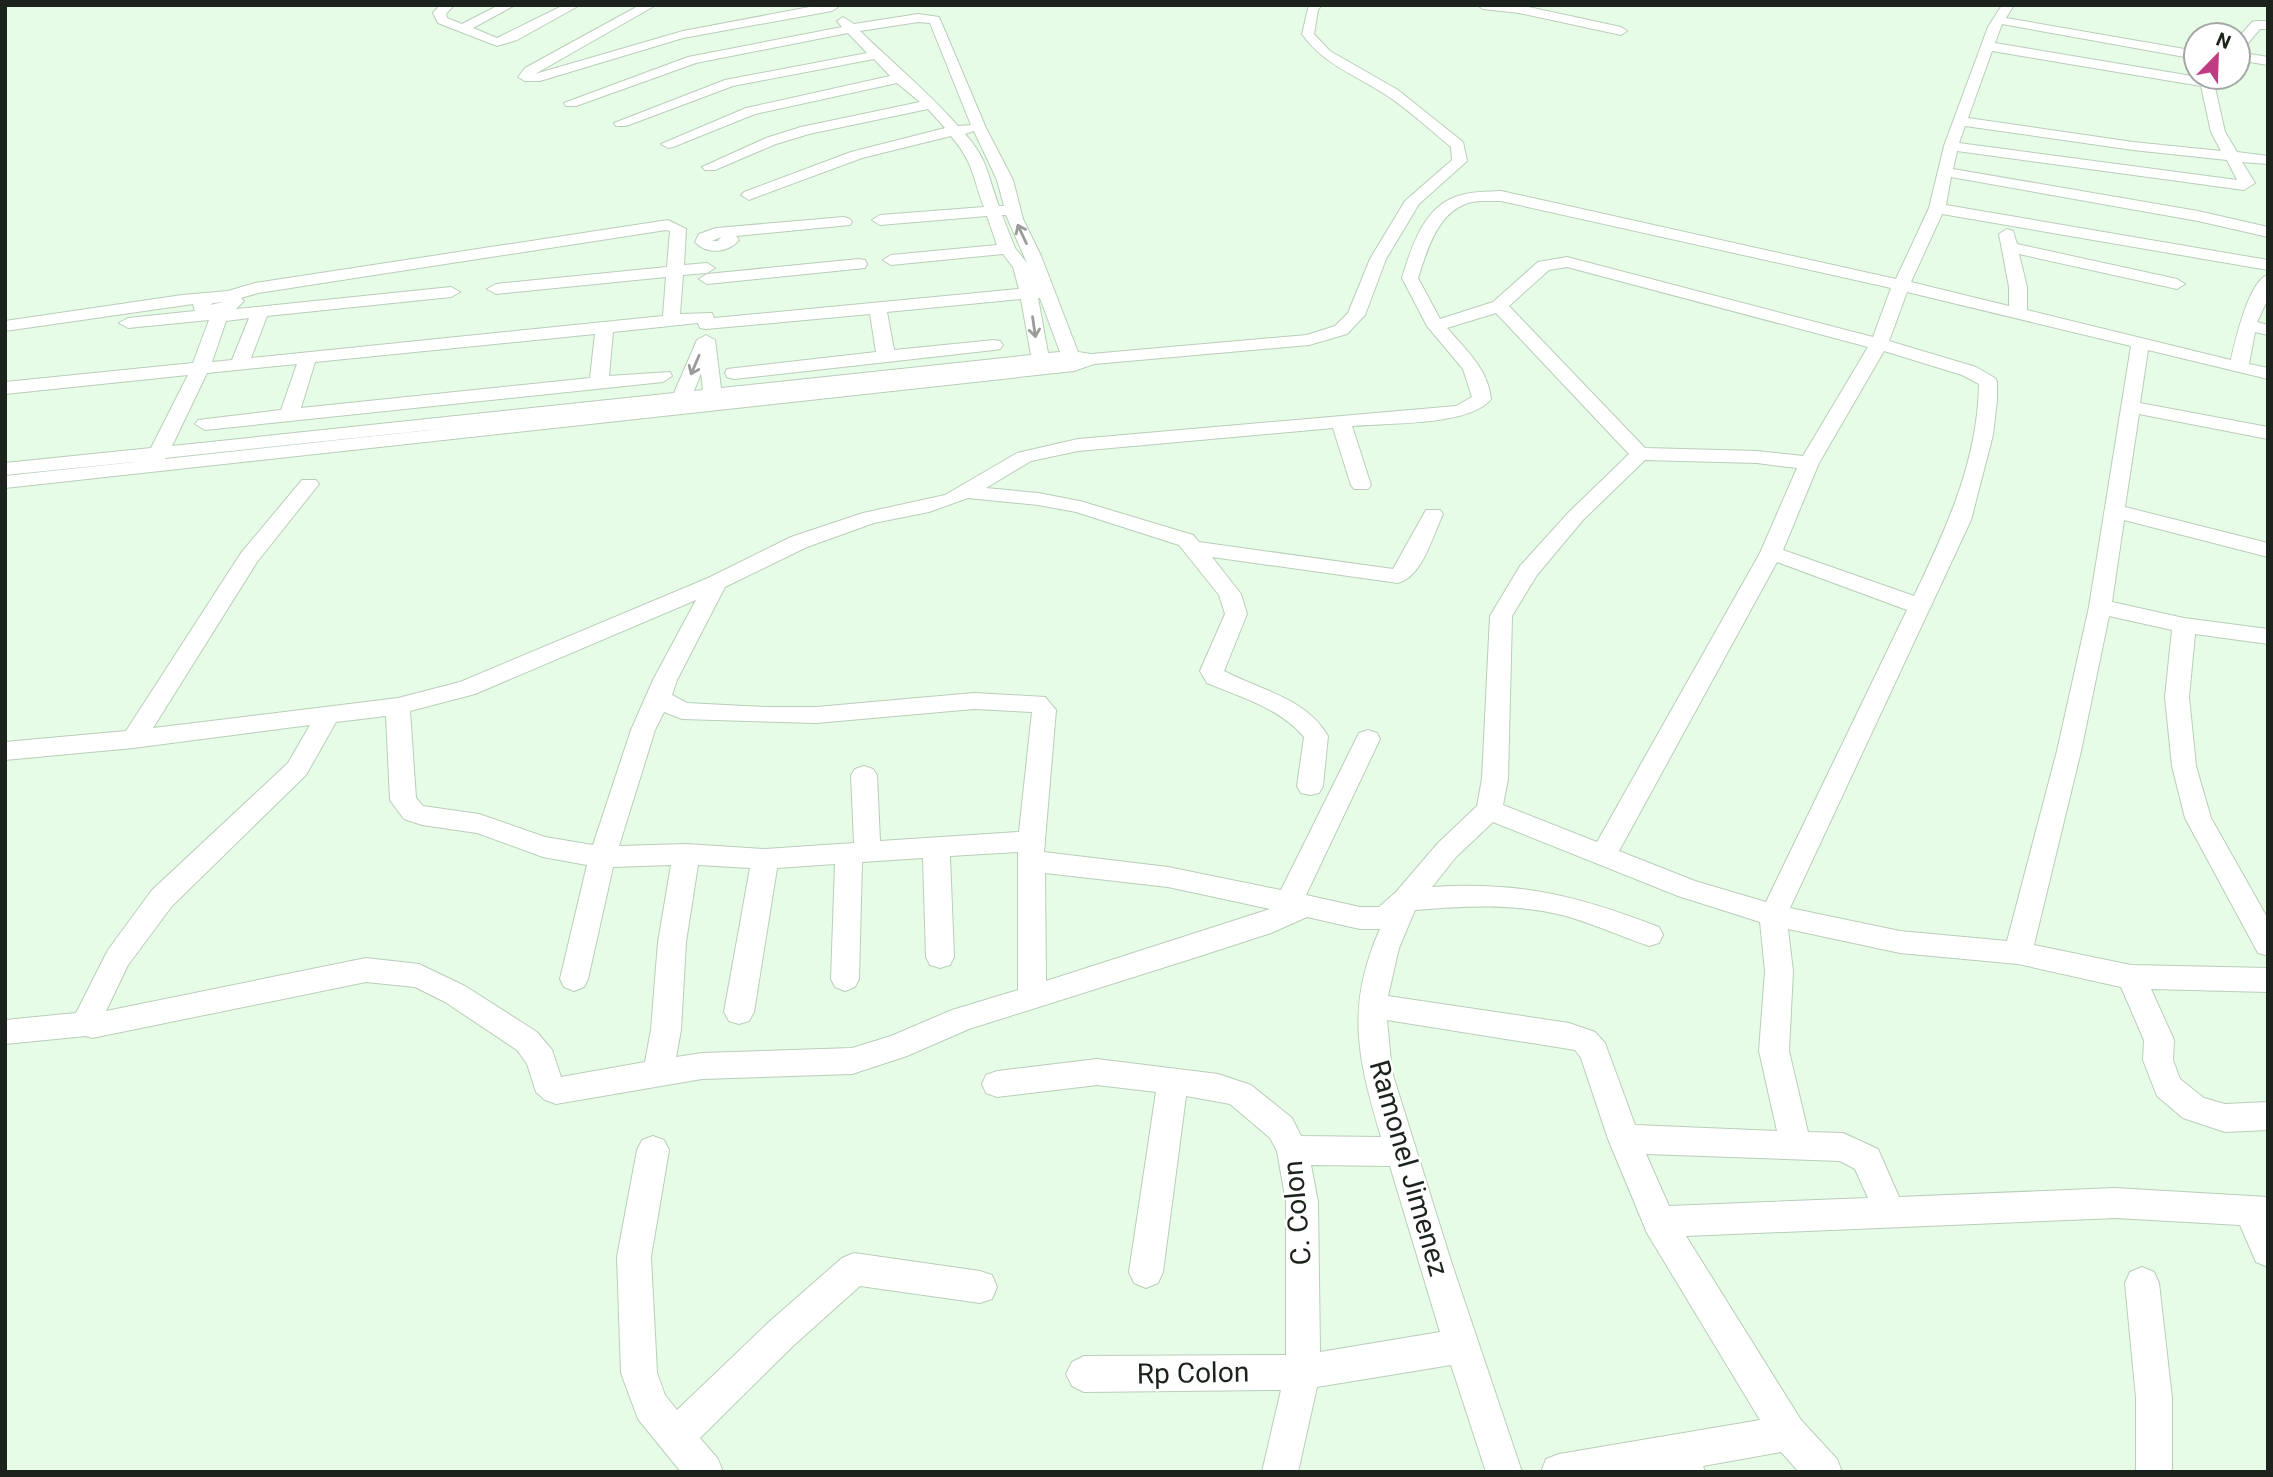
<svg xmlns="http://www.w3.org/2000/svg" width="2273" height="1477" viewBox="0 0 2273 1477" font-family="Roboto,sans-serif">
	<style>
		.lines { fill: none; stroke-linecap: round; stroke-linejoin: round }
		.street-casing { stroke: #b9ceb9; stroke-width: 2 }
		.street { fill: #fff; fill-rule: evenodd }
		.oneway { stroke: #999c99 }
		.labels { text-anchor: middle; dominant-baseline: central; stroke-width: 5; stroke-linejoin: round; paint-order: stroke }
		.near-street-label { font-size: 28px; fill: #1c231c; stroke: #fff }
	</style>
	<rect width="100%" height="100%" fill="#e7fce6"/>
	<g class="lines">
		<g class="street-casing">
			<g id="street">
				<polygon points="440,5 454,5 446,14 447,18 462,24 499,5 515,5 473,28 497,38 564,5 580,5 517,40 497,46 438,23 433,13"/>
				<polygon points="640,5 656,5 535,74 683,31 820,5 838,7 832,11 683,38 540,81 525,81 518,77 525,68"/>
				<path d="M1309,5H1322L1318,10L1314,34L1330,51L1398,90L1463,142L1467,161L1419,204L1386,259L1365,315L1347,334L1309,345L1094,364L1074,371L5,488V476L144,461L5,475V463L151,448L188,375L5,394V382L193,363L209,320L128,328L119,323L128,318L195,311L193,304L5,331V321L182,295L228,291L255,283L668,220L686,229L684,265L707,263L715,268L707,273L683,275L680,314L712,313L714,318L1019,289L1013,267L1003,254L891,265L883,260L891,255L997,245L987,216L880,225L872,220L880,215L984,207C972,176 974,163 951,136L862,158L754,198L749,200L741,195L744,192L851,152L945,128L928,109L809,134L776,144L715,170H705L702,167L766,138L801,127L920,102L897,83L755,114L673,147L668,148L661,144L746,108L890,76L874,59L733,86L626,126H616L614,123L725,80L867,53L848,33L696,63L576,106H566L564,103L688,57L842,27L837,21L843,17L854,24L918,14L939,17L986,128L1013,180L1023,219L1041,256L1078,352L1091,354L1307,335L1335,326L1348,313L1370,259L1405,201L1452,160L1451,147C1429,129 1409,110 1386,95C1356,75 1324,65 1302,34ZM918,22L930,23L971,125L958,126C928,92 893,63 860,31ZM974,131L997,180L1004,206H999C987,175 989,161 965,134ZM1002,215H1006L1027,263L1015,248ZM666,230L670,231L667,267L496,284L487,289L496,294L666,277L663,316L251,358L267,316L451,297L460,292L451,287L236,309L244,301L241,298L258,293ZM1038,298H1040L1060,352L1048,353ZM1021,299L1031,355L721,388L715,340L706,335L697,340L674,393L172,446L207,373L297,364L281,410L198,420L195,424L205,430L663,382L672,376L670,372L609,376L613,332L698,323L700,328L706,329L870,314L876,352L727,369L725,373L727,377L734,379L994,350L1000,349L1003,345L1000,341L994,340L894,350L887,312ZM223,302L210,305L213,303ZM249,318L232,360L212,362L226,321ZM595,334L590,378L301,408L315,362ZM701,373L703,390L694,391ZM458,427L165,459V458Z"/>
				<polygon points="1477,5 1519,5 1621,27 1627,31 1621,35 1519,13 1483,9"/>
				<path d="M2002,5H2014L2006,18L2196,51V59L2002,24L1995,43L2204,78L2219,77L2214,83L2225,132L2237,152L2268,156V164L2242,162L2255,183L2244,190L1957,151L1953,169L2198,211L2268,227V237L2198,221L1951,177L1946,205L2268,260V270L1942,214L1911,282L2009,306V287L1999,234L2007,229L2013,231L2017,244L2177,279L2185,284L2177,289L2019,254L2027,287V310L2231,360C2235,342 2249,280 2268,275V299L2257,322L2268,325V335L2255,332L2249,364L2268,368V379L2148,350L2140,403L2268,427V439L2139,414L2125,507L2268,543V557L2124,520L2112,602L2184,618L2268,629V644L2195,634L2189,697L2196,766L2211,818L2268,919V956L2258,953L2185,818L2172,766L2165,697L2172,630L2109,616L2081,751L2034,945L2131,965L2268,968V992L2151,989L2174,1040L2173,1060L2180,1079L2204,1098L2225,1104L2268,1102V1130L2225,1132L2183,1118L2157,1096L2143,1060L2144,1040L2121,987L2018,964L1900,953L1788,929L1793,971L1789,1051L1808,1132L1843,1133L1878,1149L1899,1197L2115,1188L2268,1197V1267L2256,1262L2240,1225L2115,1218L1686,1236L1801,1420L1837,1459L1842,1472H1799L1781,1452L1703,1466L1705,1472H1541L1546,1459L1559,1454L1760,1420L1647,1233L1608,1139L1581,1058L1575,1050L1387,1020L1392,1072L1451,1261L1522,1472H1486L1451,1365L1317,1387L1298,1472H1262L1281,1390L1084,1392L1072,1386L1066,1374L1072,1362L1084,1356L1286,1355V1202L1277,1151L1270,1138L1230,1104L1186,1096L1163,1272L1158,1283L1146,1288L1134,1283L1129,1272L1156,1092L1097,1085L997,1097L986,1093L982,1084L986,1075L997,1071L1097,1059L1218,1074L1251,1085L1292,1118L1301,1136L1381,1137C1358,1059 1345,1007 1380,929H1360L1307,917L1271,933L1197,957L969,1029L907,1056L852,1074L702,1079L556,1104L545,1100L536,1092L527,1064L517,1050L445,1002L415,987L366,982L92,1038L86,1036L5,1044V1020L76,1013L108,950L152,890L288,763L310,725L133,748L5,760V742L126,731L241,553L302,480H316L319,484L257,562L153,728L398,698L460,682L708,578L791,537L863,513L945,495L1017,453L1078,439L1456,406L1472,397L1463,369L1427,326L1402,278C1411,248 1424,206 1458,196C1472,191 1486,192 1501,191L1896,279L1929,208L1944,146L1988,27ZM1992,51L2201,86L2211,132L2221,151L2133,142L1968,118ZM1965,126L2133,150L2227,160L2237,180L1959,143ZM1479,201H1501L1891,288L1873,337L1567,257L1538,262L1493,302L1440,319L1418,278C1428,247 1440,204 1479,201ZM1567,267L1868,347L1803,456L1757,451L1645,448L1509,306L1549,270ZM1907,292L2131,346L2089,607L2057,751L2007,941L1900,931L1790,908L1971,520L1993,435L1997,400V382L1995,378L1976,367L1889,341ZM1496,313L1629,454L1569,512L1520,566L1490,616L1482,779L1477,806L1438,843L1396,892L1379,907H1360L1306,895L1380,739L1377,733L1368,730L1359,733L1281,890L1168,867L1044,852L1056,710L1045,697L974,693L816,707H765L687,703L672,695L677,680L725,587L807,547L874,523L929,512L968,498L1038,505L1076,512L1179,545L1219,595L1225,614L1200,671L1207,683C1240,697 1280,708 1304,737L1297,786L1301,793L1310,795L1319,793L1323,786L1328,736C1306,698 1260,690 1224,671L1247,614L1241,594L1212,557L1398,583C1423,576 1433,535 1443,514L1440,510H1426L1393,569L1199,542L1193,535L1080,501L1038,493L986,488L1031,461L1078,451L1333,428L1351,485L1354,489H1368L1371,485L1352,426C1385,423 1471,426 1491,399C1488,369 1466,350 1447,328ZM1884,351L1962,375L1979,384C1978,461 1946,529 1914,596L1783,550L1819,463ZM1645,460L1757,463L1797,468L1760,553L1597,842L1503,805L1508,779L1512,616L1537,575L1583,520ZM1777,562L1907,610L1766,902L1695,881L1619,851ZM696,600L653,680L631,730L593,845L545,837L479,814L423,806L416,798L410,711L475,694ZM974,709L1032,712L1019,832L880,841L877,775L873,769L864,766L855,769L851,775L854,843L765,849L686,844L619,846L655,730L664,712L682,719L816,723ZM386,716L390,800L404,819L422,825L477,833L543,857L587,865L560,979L564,987L574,991L584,987L588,979L613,867L671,865L658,942L651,1030L645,1062L561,1077L552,1050L537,1032L465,986L419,964L366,958L106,1011L128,965L172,906L306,775L336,722ZM1493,822L1678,896L1760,922L1765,971L1759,1051L1777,1131L1635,1125L1605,1043L1595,1032L1569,1023L1388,996L1399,948L1415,910C1464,906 1514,903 1562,915C1592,923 1620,936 1649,946L1659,943L1663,935L1659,927C1579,896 1519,881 1432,887L1456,857ZM1018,852V990L952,1010L891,1036L852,1048L702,1053L676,1057L681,1030L686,942L698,865L750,868L724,1012L729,1021L739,1024L749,1021L754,1012L777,868L835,864L831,979L835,987L845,991L855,987L859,979L862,862L923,858L926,957L930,965L940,968L950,965L954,957L950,856ZM1045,873L1168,887L1270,909L1046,981ZM1646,1154L1840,1161L1855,1169L1868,1198L1669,1206ZM1311,1165L1390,1166L1440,1332L1320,1352L1318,1202Z"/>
				<polygon points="2256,21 2268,21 2268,29 2260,29 2243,49 2238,50 2238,38 2252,22"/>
				<polygon points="2238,52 2268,57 2268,65 2238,60"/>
				<path d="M844,217L850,219L852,222L850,225L736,236L739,240C728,253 707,255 695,242L699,234L716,228ZM721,237L718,241H712Z"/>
				<polygon points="859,259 865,260 867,264 865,268 707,284 699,279 707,274"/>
				<polygon points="653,1136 664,1140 669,1150 651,1257 657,1373 665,1395 677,1410 769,1322 842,1258 854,1253 980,1271 992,1275 997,1287 992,1299 980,1303 860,1286 793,1346 700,1438 718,1459 723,1472 681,1472 638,1419 621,1373 617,1257 637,1150 642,1140"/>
				<polygon points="2142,1267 2154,1272 2159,1283 2172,1398 2172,1472 2136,1472 2136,1398 2125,1283 2130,1272"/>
			</g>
		</g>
		<use href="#street" class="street"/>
	</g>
	<defs><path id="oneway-shaft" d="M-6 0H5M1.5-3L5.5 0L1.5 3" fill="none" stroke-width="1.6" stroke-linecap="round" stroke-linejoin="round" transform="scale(1.75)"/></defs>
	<g class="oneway">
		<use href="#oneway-shaft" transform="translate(1022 234) rotate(-115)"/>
		<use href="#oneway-shaft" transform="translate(1034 327) rotate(82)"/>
		<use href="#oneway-shaft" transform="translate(695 365) rotate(113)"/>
	</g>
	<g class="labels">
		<g class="near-street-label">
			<text transform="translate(1409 1168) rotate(74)">Ramonel Jimenez</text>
			<text transform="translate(1297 1213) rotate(-95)">C. Colon</text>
			<text transform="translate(1193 1373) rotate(-1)">Rp Colon</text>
		</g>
	</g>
	<rect width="2273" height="1477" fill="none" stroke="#1c231c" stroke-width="14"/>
	<g transform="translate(2217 56) rotate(23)"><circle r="33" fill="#ffffff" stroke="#a4a7a4" stroke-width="2"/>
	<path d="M0-5L12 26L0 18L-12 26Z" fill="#bf3c82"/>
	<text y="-10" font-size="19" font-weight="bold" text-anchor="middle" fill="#1c231c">N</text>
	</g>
</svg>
